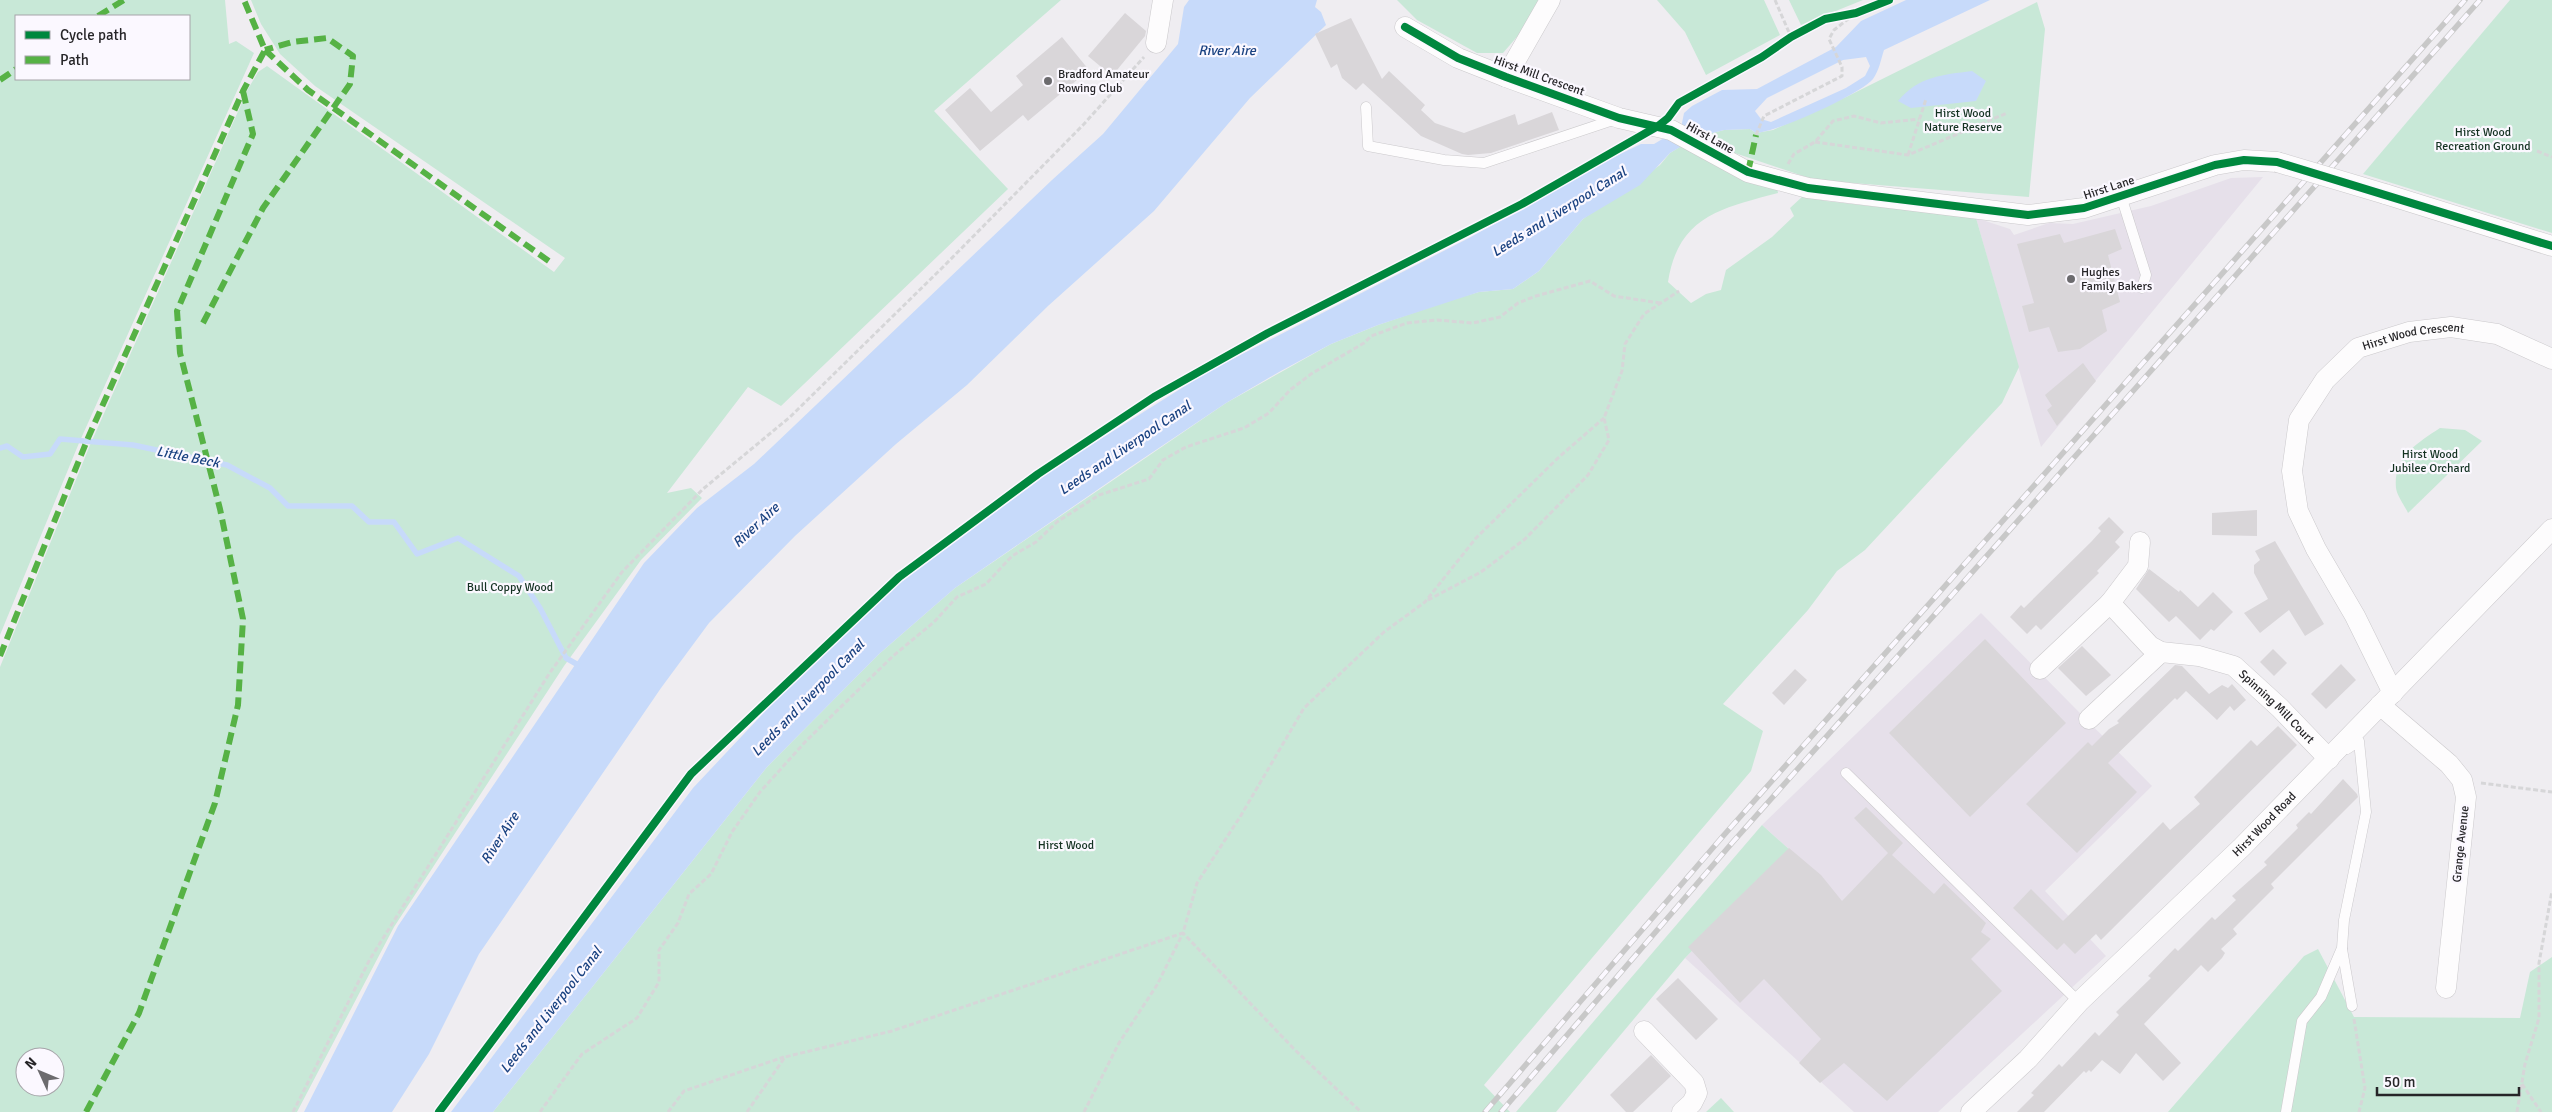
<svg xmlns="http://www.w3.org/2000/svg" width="2552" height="1112" viewBox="0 0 2552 1112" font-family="Signika,sans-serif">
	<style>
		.built { fill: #e6e0ea }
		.green { fill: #c8e8d7; fill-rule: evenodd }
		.water { fill: #c7dafa; fill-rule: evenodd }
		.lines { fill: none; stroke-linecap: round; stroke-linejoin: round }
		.stream { stroke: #c7dafa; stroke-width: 5.5 }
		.building { fill: #d9d6d9 }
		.lane-casing { stroke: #cbc9cc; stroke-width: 11 }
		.street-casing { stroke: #cbc9cc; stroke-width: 21 }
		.path { stroke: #d6d6d8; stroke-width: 3; stroke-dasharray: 5 2.5; stroke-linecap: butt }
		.lane { stroke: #fdfcfd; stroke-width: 10 }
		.street { stroke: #fdfcfd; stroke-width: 20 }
		.rail-casing { stroke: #c8c8c8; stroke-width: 5.5 }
		.rail { stroke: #fbf8ff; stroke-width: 4; stroke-dasharray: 11; stroke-linecap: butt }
		.street-bridge-casing { stroke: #cbc9cc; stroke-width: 21; stroke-linecap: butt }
		.street-bridge { stroke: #fdfcfd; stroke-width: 20 }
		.quiet { stroke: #56b245; stroke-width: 6; stroke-dasharray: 12 6; stroke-linecap: butt }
		.cycleway-casing { stroke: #fbf8ff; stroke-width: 11 }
		.cycleway { stroke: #00873e; stroke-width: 8 }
		.poi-dot { fill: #6c6b6e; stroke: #fbf8ff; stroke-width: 2 }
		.labels { text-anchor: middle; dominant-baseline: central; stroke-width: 4.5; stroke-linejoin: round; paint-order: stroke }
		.poi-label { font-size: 12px; fill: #262528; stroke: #fbf8ff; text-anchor: start }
		.street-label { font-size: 12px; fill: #262528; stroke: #fbf8ff }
		.park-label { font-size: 12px; fill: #143222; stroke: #fbf8ff }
		.water-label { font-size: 14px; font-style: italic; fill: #1a4281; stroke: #fbf8ff }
	</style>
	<rect width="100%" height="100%" fill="#efedf1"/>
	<g class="built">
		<polygon points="2263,177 2041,447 1976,218 2010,229 2014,235 2049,223 2073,224 2151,206 2231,178"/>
		<polygon points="1981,613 2152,786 2045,891 2106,956 1938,1112 1854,1112 1685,958 1791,851 1762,825"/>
	</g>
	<g class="green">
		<path d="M0,0H225L229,44L236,41L254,53L79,443L0,635ZM16,16H189V79H16Z"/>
		<path d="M251,0H1061L934,111L1008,189L781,406L748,387L667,493L691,488L702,498L641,560L564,666L394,927L297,1112H0V667L90,445L248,89L258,72L267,66L554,272L565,258L315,86L280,54L261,24ZM25,1057H55V1087H25Z"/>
		<polygon points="1397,0 1542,0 1522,31 1503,53 1477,53 1417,20"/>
		<polygon points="1657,0 1764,0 1780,35 1706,75 1685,32"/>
		<polygon points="1789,0 1863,0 1801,25"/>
		<polygon points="2510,0 2552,0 2552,233 2363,174"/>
		<polygon points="2037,2 2045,29 2029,197 1815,180 1705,143 1697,137 1724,130 1750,129 1756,133 1773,130 1846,97"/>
		<path d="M1683,145L1777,187L1778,193C1722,208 1678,216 1668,282L1691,303L1706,294L1721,290L1726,270L1772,237L1794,216L1790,208L1803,196L1826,201L1976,218L2019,367L2002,403L1865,550L1837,571L1808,610L1723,704L1763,731L1751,771L1484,1085L1510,1112H493L767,767L879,654L955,588L1226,403L1331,344L1378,325L1451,300L1479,292L1513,289L1539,271L1583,219L1660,165L1670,153Z"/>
		<path d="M2440,428L2465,430L2482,441L2408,513C2405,506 2397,496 2396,488C2393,458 2417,443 2440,428Z"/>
		<polygon points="1762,825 1791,851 1685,958 1556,1112 1516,1112"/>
		<polygon points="2318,949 2354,1017 2520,1018 2530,972 2552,957 2552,1112 2168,1112 2304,956"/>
		<polygon points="1721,1098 1734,1112 1706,1112"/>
	</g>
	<g class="water">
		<polygon points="1189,0 1317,0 1315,7 1321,12 1326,25 1250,98 1154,211 1048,306 967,385 896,444 795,536 709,623 661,688 479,954 429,1054 392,1112 304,1112 398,926 644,563 697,508 754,464 1052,180 1103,134 1178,44 1184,7"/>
		<path d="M1906,0H1990L1884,50C1881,59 1879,71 1873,79C1859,95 1777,132 1756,133L1750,129L1724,130L1697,137L1670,153L1640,185L1583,219L1539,271L1513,289L1479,292L1378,325L1331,344L1279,372L1226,403L1129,468L955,588L879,654L767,767L493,1112H451L693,788L774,702L857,620L890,590L1059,465L1209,371L1469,238L1616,156L1641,144H1654L1681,128L1684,113L1692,106L1722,90L1757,89L1836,47L1861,21ZM1866,57L1870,66L1865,76L1846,88L1771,122L1761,119L1755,111L1767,98L1843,60Z"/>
		<path d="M1972,71L1986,81L1976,101L1911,108L1898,101C1919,76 1942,75 1972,71Z"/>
	</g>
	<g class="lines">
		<polyline class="stream" points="0,448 7,446 23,457 50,454 60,439 133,445 227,465 270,488 288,506 352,506 369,522 394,522 417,554 458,538 519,576 540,608 566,658 580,666"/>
	</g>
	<g class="building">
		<polygon points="1125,13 1146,31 1145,36 1112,76 1088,56"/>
		<polygon points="1351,18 1382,79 1389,71 1425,105 1421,110 1435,123 1464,133 1515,114 1518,125 1552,112 1559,130 1491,153 1468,155 1462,154 1421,136 1363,83 1356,90 1342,78 1337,64 1331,68 1315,34"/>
		<polygon points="1062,37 1089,70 1028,121 1023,115 980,151 945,110 970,88 991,112 1023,85 1016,76"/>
		<polygon points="2115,229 2122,249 2108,255 2120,302 2102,310 2107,331 2080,349 2058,352 2049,327 2029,332 2022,306 2034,303 2017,244 2060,234 2064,243"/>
		<polygon points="2083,363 2096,381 2057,426 2047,410 2052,406 2045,395"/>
		<polygon points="2257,510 2257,536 2212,535 2212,513"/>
		<polygon points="2109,517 2124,532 2115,542 2120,547 2097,571 2099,573 2041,630 2036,625 2027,634 2010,617 2021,605 2024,608 2091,542 2101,531 2098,528"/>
		<polygon points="2275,541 2324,624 2305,636 2289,610 2260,633 2244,613 2268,599 2254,573 2254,565 2260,560 2255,551"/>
		<polygon points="2149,569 2179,592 2180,590 2198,607 2213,592 2233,612 2214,631 2211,629 2200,640 2176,616 2169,622 2136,589"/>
		<polygon points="1985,639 2066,723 1970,817 1889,733"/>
		<polygon points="2082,646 2111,675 2086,696 2058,668"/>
		<polygon points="2273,649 2287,663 2274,676 2260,662"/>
		<polygon points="2341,664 2356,680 2326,709 2311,694"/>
		<polygon points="2175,665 2182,666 2209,694 2222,685 2228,688 2232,684 2246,700 2234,711 2230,706 2217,720 2186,691 2177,700 2175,698 2108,763 2137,792 2077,853 2026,804 2088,742 2092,746 2109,729 2119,723 2117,721"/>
		<polygon points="1795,669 1807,680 1784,705 1772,693"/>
		<polygon points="2278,726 2297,745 2101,940 2096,934 2075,954 2064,943 2057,950 2013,908 2031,889 2063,921 2163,822 2170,830 2200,804 2194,797 2251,740 2257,746"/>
		<polygon points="2343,779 2357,794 2358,797 2271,884 2274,888 2233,929 2237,934 2221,949 2225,953 2222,958 2208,972 2201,965 2144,1024 2181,1063 2163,1081 2136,1053 2120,1074 2102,1060 2091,1072 2089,1070 2086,1073 2084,1071 2044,1112 2017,1112 2034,1095 2031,1093 2059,1064 2062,1067 2095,1032 2099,1036 2119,1015 2116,1012 2151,978 2148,976 2175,948 2178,951 2212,917 2215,920 2236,900 2232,896 2267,865 2264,862 2298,828 2296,825 2309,812 2311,814"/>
		<polygon points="1866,807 1903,843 1892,855 1934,894 1944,883 1986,923 1981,932 1991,939 1971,959 2002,991 1887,1101 1844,1063 1820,1083 1799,1063 1821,1039 1764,979 1740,1003 1688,947 1789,848 1821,875 1842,901 1888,853 1854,818"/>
		<polygon points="1678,978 1718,1019 1696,1040 1656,999"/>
		<polygon points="1651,1055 1671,1076 1633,1112 1626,1112 1610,1095"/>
	</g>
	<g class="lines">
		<g class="lane-casing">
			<g id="lane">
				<polyline points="1366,107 1368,146 1444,160 1484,163 1616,119"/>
				<polyline points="2121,196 2146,275 2142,288"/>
				<polyline points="1846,773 2079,1002"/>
				<polyline points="2342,949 2352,1006"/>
				<polyline points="2286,1112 2302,1021 2321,997 2342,948 2344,920 2366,812 2359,741 2347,749"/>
			</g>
		</g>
		<g class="street-casing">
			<g id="street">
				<polyline points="1405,27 1458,58 1506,77 1619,118 1671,130 1748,172 1808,188 2028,215 2084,208 2215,165 2244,160 2277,162"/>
				<polyline points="1156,43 1163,0"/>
				<polyline points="1506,77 1550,0"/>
				<polyline points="2385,194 2552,246"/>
				<polyline points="2110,603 2138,566 2140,542"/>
				<path id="s1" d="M2040,669L2110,603L2150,646L2161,652L2199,656L2234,666L2280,708L2329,759"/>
				<path id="s2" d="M2393,693L2355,616L2316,549L2298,511L2292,471L2299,420L2325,380L2358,348L2409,332L2451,327L2497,334L2552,359"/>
				<polyline points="2380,705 2449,764 2462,780 2466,797 2446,988"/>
				<polyline points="2089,719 2161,652"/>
				<polyline points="1644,1031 1694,1083 1697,1093 1692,1103 1682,1112"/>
				<path id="s3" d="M1971,1112L2028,1059L2079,1002L2242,847L2552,529"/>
			</g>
		</g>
		<g class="path">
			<polyline points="1775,0 1791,37"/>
			<polyline points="1756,135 1764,116 1842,76 1842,67 1829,39 1834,30 1856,13"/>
			<polyline points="1815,142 1908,155 2007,113"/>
			<polyline points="2537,151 2552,157"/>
			<polyline points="1908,155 1926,99"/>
			<polyline points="1788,164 1794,154 1815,142 1833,121 1854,116 1881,123 1919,119"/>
			<polyline points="1428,600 1481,572 1525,539 1588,475 1609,440 1604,418 1622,371 1625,344 1644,314 1679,291"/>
			<polyline points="2481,783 2552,792"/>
			<polyline points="2354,1019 2365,1088 2359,1112"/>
			<polyline points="2522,1084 2541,1112"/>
			<polyline points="293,1112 370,959 549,674 622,572 703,489 790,417 943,267 1084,124 1144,57"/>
			<polyline points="540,1112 582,1054 637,1018 659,982 659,950 678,923 689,894 711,874 732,832 760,792 806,741 893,656 934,622 957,597 986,584 1012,556 1036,542 1057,522 1099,495 1149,479 1163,460 1186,447 1244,428 1269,413 1290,390 1311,374 1364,343 1371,336 1407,323 1437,320 1473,323 1500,317 1518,303 1536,296 1590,281 1614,296 1660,303"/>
			<polyline points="668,1112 684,1091 784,1057"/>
			<polyline points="747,1112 785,1057 892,1031 1183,933 1197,883 1240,817 1304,708 1384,632 1425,602 1476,538 1559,457 1604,418"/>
			<polyline points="1084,1112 1119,1043 1157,985 1183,933 1295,1050 1361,1112"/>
			<polyline points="2517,1112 2525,1064 2539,1018 2539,963 2552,891"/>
		</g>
		<use href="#lane" class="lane"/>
		<use href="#street" class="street"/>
		<g class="rail-casing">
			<g id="rail">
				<polyline points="1485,1112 1724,835 2465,0"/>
				<polyline points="1501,1112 1732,843 2480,0"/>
			</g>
		</g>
		<use href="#rail" class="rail"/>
		<g class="street-bridge-casing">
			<polyline id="street-bridge" points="2277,162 2385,194"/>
		</g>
		<use href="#street-bridge" class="street-bridge"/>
		<g class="quiet">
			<polyline points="98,16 124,0"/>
			<polyline points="265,50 308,90 553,264"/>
			<polyline points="0,80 16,69"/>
			<polyline points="1748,172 1756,135"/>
			<polyline points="203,323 263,208 350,84 353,56 327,38 292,42 265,50"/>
			<polyline points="0,656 88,438 243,91 265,50 244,0"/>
			<polyline points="86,1112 139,1013 215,803 238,705 243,619 220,509 180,353 177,311 253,134 243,91"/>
		</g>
		<g class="cycleway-casing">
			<g id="cycleway">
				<polyline points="1405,27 1458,58 1506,77 1619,118 1671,130 1748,172 1808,188 2028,215 2084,208 2215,165 2244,160 2277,162 2552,246"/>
				<polyline points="439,1112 691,774 899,577 1038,474 1154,397 1268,333 1522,204 1658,126 1668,118 1679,103 1762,57 1791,37 1825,19 1856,13 1889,0"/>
			</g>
		</g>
		<use href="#cycleway" class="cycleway"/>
	</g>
	<g class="poi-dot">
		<circle cx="1048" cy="81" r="5"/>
		<circle cx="2071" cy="279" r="5"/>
	</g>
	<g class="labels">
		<g class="poi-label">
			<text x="1058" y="74">Bradford Amateur<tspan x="1058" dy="14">Rowing Club</tspan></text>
			<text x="2081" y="272">Hughes<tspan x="2081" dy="14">Family Bakers</tspan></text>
		</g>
		<g class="street-label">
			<text transform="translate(1539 76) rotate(20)">Hirst Mill Crescent</text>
			<text transform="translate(1710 138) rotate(29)">Hirst Lane</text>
			<text transform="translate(2109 188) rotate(-18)">Hirst Lane</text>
			<text stroke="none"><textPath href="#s2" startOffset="448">Hirst Wood Crescent</textPath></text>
			<text stroke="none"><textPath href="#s1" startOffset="301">Spinning Mill Court</textPath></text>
			<text stroke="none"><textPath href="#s3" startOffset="411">Hirst Wood Road</textPath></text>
			<text transform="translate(2461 844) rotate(-84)">Grange Avenue</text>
		</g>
		<g class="park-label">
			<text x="1963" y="113">Hirst Wood<tspan x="1963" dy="14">Nature Reserve</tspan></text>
			<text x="2483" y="132">Hirst Wood<tspan x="2483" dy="14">Recreation Ground</tspan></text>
			<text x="2430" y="454">Hirst Wood<tspan x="2430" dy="14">Jubilee Orchard</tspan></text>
			<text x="510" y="587">Bull Coppy Wood</text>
			<text x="1066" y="845">Hirst Wood</text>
		</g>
		<g class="water-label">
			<text x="1227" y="50">River Aire</text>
			<text transform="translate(1559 212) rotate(-32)">Leeds and Liverpool Canal</text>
			<text transform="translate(1125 448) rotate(-34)">Leeds and Liverpool Canal</text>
			<text transform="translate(188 457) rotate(11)">Little Beck</text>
			<text transform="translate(756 525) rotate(-43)">River Aire</text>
			<text transform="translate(808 698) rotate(-46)">Leeds and Liverpool Canal</text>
			<text transform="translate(500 838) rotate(-57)">River Aire</text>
			<text transform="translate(551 1010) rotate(-52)">Leeds and Liverpool Canal</text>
		</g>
	</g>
	<rect x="15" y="15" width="175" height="65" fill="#fbf8ff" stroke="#a6a4a9"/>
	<rect x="25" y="31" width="25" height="8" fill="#00873e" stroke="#a6a4a9"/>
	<text x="60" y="40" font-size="15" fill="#262528">Cycle path</text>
	<rect x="25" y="56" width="25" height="8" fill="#56b245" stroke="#a6a4a9"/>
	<text x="60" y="65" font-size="15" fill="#262528">Path</text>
	<g transform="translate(40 1072) rotate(314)"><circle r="24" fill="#fbf8ff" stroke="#a6a4a9"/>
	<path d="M0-4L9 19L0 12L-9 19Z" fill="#6c6b6e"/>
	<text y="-8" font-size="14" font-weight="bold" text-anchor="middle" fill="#262528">N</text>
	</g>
	<path d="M2377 1087v8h142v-8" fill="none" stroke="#262528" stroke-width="2.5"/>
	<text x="2384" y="1087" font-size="15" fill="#262528" stroke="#fbf8ff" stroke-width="4" paint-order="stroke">50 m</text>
</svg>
